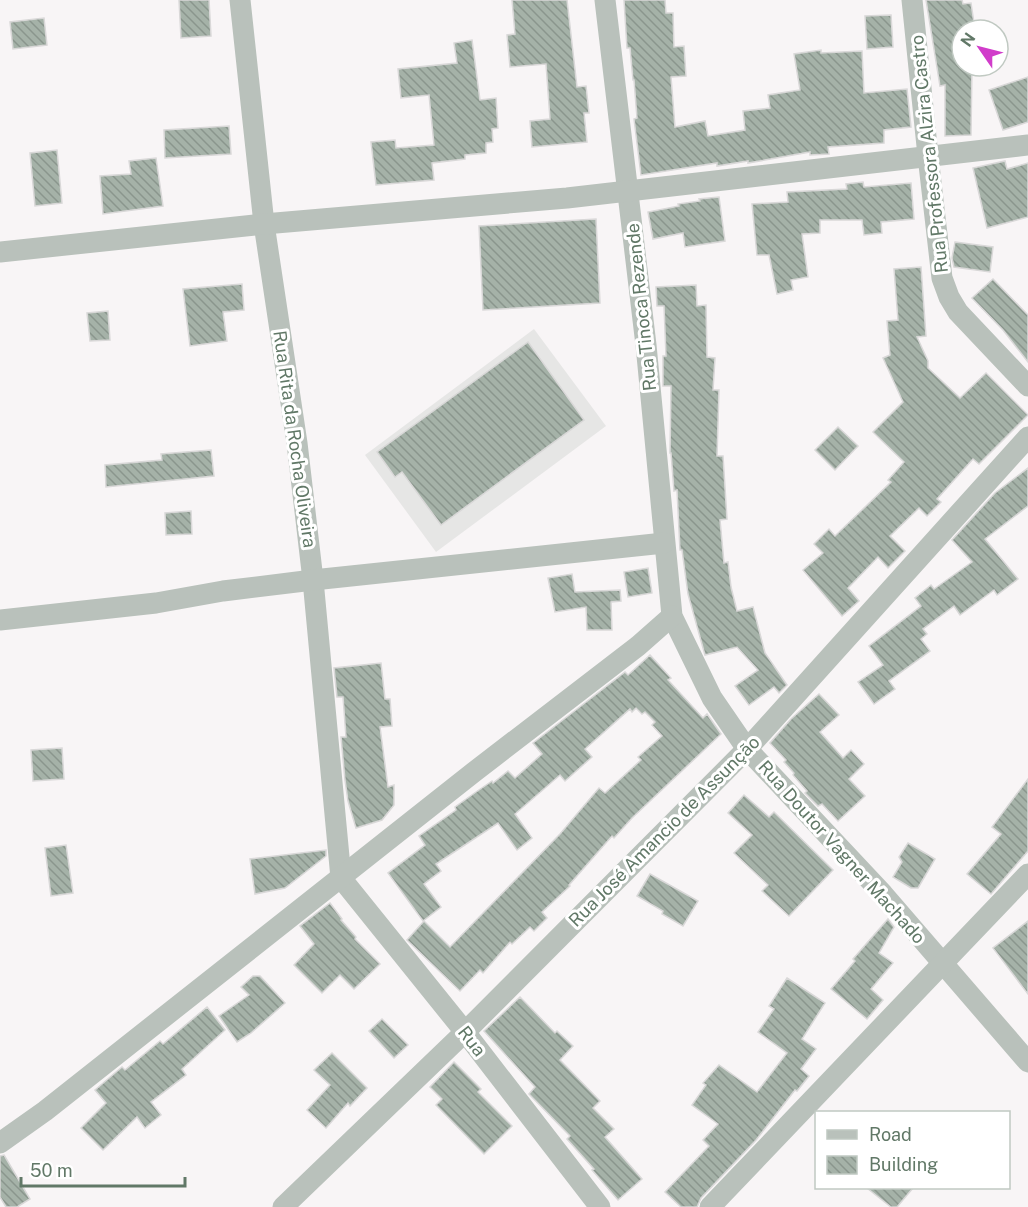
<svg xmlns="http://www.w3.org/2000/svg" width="1028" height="1207" viewBox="0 0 1028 1207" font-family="'Public Sans',sans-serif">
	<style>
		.built { fill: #e6e6e5 }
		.building { fill: url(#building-back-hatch); stroke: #d9d8d8; stroke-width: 1.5 }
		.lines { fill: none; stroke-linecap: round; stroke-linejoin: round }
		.minor { stroke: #b9c1bb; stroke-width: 21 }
		.labels { text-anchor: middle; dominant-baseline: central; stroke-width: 6; stroke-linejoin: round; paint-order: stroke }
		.street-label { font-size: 18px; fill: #617867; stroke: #fff }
	</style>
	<defs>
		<pattern id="building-back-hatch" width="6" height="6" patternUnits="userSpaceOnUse" patternTransform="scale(1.5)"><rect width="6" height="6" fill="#a5b2a8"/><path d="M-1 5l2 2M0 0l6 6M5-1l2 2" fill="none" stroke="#8a968d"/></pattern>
	</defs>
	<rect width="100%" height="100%" fill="#f8f5f6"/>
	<polygon class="built" points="534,329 606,426 436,552 365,455"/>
	<g class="building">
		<polygon points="179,0 209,0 211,36 181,38"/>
		<polygon points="512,0 567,0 577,87 586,86 589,113 584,113 587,142 532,147 530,121 550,119 546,64 510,67 507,35 515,34"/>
		<polygon points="624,0 665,0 666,13 673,13 674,47 684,46 686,76 671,77 675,127 705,121 708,136 745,130 743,111 770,108 768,95 800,90 794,54 821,50 821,53 862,51 864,93 907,89 911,127 884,130 884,143 828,147 829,154 810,155 810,152 748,163 748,161 717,166 717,163 641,175 634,119 637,118 634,80 633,80 630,48 627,48"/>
		<polygon points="926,0 962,0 963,4 971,3 974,23 972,24 972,28 962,29 962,66 972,66 971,135 945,136 945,85 940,86"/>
		<polygon points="891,15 893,47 867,49 865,16"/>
		<polygon points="44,18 47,45 13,49 10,22"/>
		<polygon points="472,40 480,100 496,98 498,128 492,129 493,142 486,143 486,153 465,155 465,159 432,163 434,180 376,185 371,142 395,140 396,148 434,145 429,95 401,98 398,69 457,63 454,43"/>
		<polygon points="1028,77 1028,122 1003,130 989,90"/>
		<polygon points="229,126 231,154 165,158 164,130"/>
		<polygon points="57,150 62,203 35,206 30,153"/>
		<polygon points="156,158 163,206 103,214 100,176 131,174 129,161"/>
		<polygon points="1005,161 1007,169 1028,163 1028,217 987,228 973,168"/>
		<polygon points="863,182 864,187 911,183 914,219 881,222 882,233 864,235 862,220 820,220 820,233 802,234 808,277 791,280 793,290 777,294 769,255 757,255 752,204 788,202 787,192 847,189 846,184"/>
		<polygon points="719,197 725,241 685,247 683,233 653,239 648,212 679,206 678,204 700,201 699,199"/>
		<polygon points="596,219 600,303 483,310 479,226"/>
		<polygon points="955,242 993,247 990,272 954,267 952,258"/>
		<polygon points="921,267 926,336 917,337 928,361 928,368 960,398 986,373 1028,415 979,464 973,459 937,499 941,502 927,516 919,508 890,536 905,551 888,568 878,557 848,588 859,601 842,616 803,570 823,553 814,544 829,529 835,536 891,482 888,480 904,462 873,432 903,402 883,358 890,355 887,321 898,320 894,269"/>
		<polygon points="993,279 1028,315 1028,362 1003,330 972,298"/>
		<polygon points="242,284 244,310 223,312 227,341 190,346 183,289"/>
		<polygon points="696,285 697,306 706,305 707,357 715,358 713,390 719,390 717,456 723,456 727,519 720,520 724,563 728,562 731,587 737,611 753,607 765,653 787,685 779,693 774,687 749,705 735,686 758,670 737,647 705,655 688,594 682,550 680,550 677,490 674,491 671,453 670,453 671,386 663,386 663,356 666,356 664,306 657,306 656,287"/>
		<polygon points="108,311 110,340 90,341 87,313"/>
		<polygon points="528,342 584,420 441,525 402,472 395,477 377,452"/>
		<polygon points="838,427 858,446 835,470 815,450"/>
		<polygon points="211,450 214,476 106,487 105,465 162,460 161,454"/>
		<polygon points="1028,468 1028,506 985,539 1018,579 997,595 994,590 960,615 954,606 923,629 927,634 921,639 930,651 889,681 895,689 874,704 858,682 883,665 869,646 921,606 915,598 931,585 934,589 972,562 952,540 995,493"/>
		<polygon points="191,511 192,534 166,535 165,513"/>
		<polygon points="648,568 652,593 628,597 624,572"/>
		<polygon points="572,574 575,592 620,590 621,601 611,602 612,630 587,630 586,607 555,612 548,578"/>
		<polygon points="650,655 671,678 668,680 703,718 707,714 721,734 632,818 614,838 612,836 569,885 570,886 542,912 547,918 534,931 530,927 512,944 510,942 483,973 480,970 460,991 407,940 424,921 450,947 560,834 599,788 605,793 641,760 638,757 662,736 652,725 655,722 645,712 642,714 636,708 632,712 630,709 585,749 592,757 565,781 560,775 515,814 532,838 517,850 498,823 436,864 441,871 424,884 441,907 423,921 388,873 425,845 419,836 456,810 455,807 476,792 492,781 493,783 508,771 515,778 542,754 533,743 625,672 628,675"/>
		<polygon points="381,663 385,699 390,699 392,726 380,727 388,787 394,785 394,805 382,820 356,828 348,801 345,780 341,737 346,737 343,697 337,697 334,668"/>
		<polygon points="819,694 839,715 820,732 843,758 851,750 864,764 849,779 865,796 838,821 822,804 818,806 805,793 807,791 793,775 794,773 784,762 786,760 770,743 791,719"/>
		<polygon points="62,748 64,779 33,781 31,750"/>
		<polygon points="1028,779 1028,851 991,894 967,874 1001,834 992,827"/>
		<polygon points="744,795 769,817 774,812 833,870 789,916 762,891 768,885 734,853 752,835 728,813"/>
		<polygon points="908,843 935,859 918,888 911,888 893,877 902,862 899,857"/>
		<polygon points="66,845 73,893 51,896 45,848"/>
		<polygon points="326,850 326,856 285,888 255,894 250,859"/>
		<polygon points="650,874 698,901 683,926 662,914 663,911 637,896"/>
		<polygon points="330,903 342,919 341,920 356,937 355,939 380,964 354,989 340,975 322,993 294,965 314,944 300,926"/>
		<polygon points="888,919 894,927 879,953 893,963 871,989 883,1000 867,1019 831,989 855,961 853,959"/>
		<polygon points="1028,921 1028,994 993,948"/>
		<polygon points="253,976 260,976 285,1003 251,1033 237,1042 219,1016 249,995 241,987"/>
		<polygon points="787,978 825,1003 802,1039 816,1049 801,1069 809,1076 797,1091 795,1090 756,1140 701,1198 697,1207 681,1207 665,1192 709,1146 703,1140 718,1124 692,1105 706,1085 703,1083 719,1065 757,1092 787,1053 758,1032 774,1009 769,1006"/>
		<polygon points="520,997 555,1033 557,1031 573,1046 560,1060 600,1101 593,1108 614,1129 605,1137 642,1179 618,1200 592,1170 594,1169 567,1139 570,1136 529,1094 535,1087 484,1031"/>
		<polygon points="207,1007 225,1030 182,1069 186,1075 151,1102 161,1115 145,1128 137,1117 103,1150 81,1128 106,1103 95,1090 122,1067 125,1070 160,1041 163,1044"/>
		<polygon points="382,1019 408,1045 394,1058 369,1031"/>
		<polygon points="332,1053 367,1088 350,1106 348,1103 326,1128 307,1110 330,1085 314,1070"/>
		<polygon points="454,1062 481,1089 478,1092 512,1126 484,1154 436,1105 442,1099 430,1087"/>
		<polygon points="4,1155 30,1199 17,1207 6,1207 0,1197 0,1156"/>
		<polygon points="867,1188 913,1188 897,1207 891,1207"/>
	</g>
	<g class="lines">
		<g class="minor">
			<polyline points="240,0 264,224 297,443 313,580 341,878 465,1032 600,1207"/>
			<polyline points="605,0 646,345 672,616 712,698 747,749 883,894 1028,1062"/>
			<polyline points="912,0 928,156 942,278 949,297 958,312 1028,386"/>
			<polyline points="0,252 264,224 567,198 1028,145"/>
			<polyline points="0,620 156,603 223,591 313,580 664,543"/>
			<polyline points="0,1143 45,1111 474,772 638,646 672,616"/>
			<polyline points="283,1207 465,1032 747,749 1028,437"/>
			<polyline points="710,1207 1028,874"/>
		</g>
	</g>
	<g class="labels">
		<g class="street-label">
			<text transform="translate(929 154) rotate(-96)">Rua Professora Alzira Castro</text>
			<text transform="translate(641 307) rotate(-96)">Rua Tinoca Rezende</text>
			<text transform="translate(295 439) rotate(82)">Rua Rita da Rocha Oliveira</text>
			<text transform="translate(664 831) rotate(-45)">Rua José Amancio de Assunção</text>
			<text transform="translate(842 852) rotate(48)">Rua Doutor Vagner Machado</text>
			<text transform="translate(472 1041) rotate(52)">Rua</text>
		</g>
	</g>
	<rect x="815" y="1111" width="195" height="78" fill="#ffffff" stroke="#c0c9c2" stroke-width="1.5"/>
	<rect x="827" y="1130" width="30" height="9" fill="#b9c1bb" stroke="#c0c9c2" stroke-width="1.5"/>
	<text x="869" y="1141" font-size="18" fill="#617867">Road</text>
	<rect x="827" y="1156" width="30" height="18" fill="url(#building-back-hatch)" stroke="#c0c9c2" stroke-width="1.5"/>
	<text x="869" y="1171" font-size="18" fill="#617867">Building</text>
	<g transform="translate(980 48) rotate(305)"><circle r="28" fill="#ffffff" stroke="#c0c9c2" stroke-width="1.5"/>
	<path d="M0-4.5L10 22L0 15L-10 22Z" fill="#d13cca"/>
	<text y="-9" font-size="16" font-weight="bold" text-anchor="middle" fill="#617867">N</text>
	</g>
	<path d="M21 1177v9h164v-9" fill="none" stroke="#617867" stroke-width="3"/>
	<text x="30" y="1177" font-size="18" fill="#617867" stroke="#ffffff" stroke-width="4.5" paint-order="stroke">50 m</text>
</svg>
